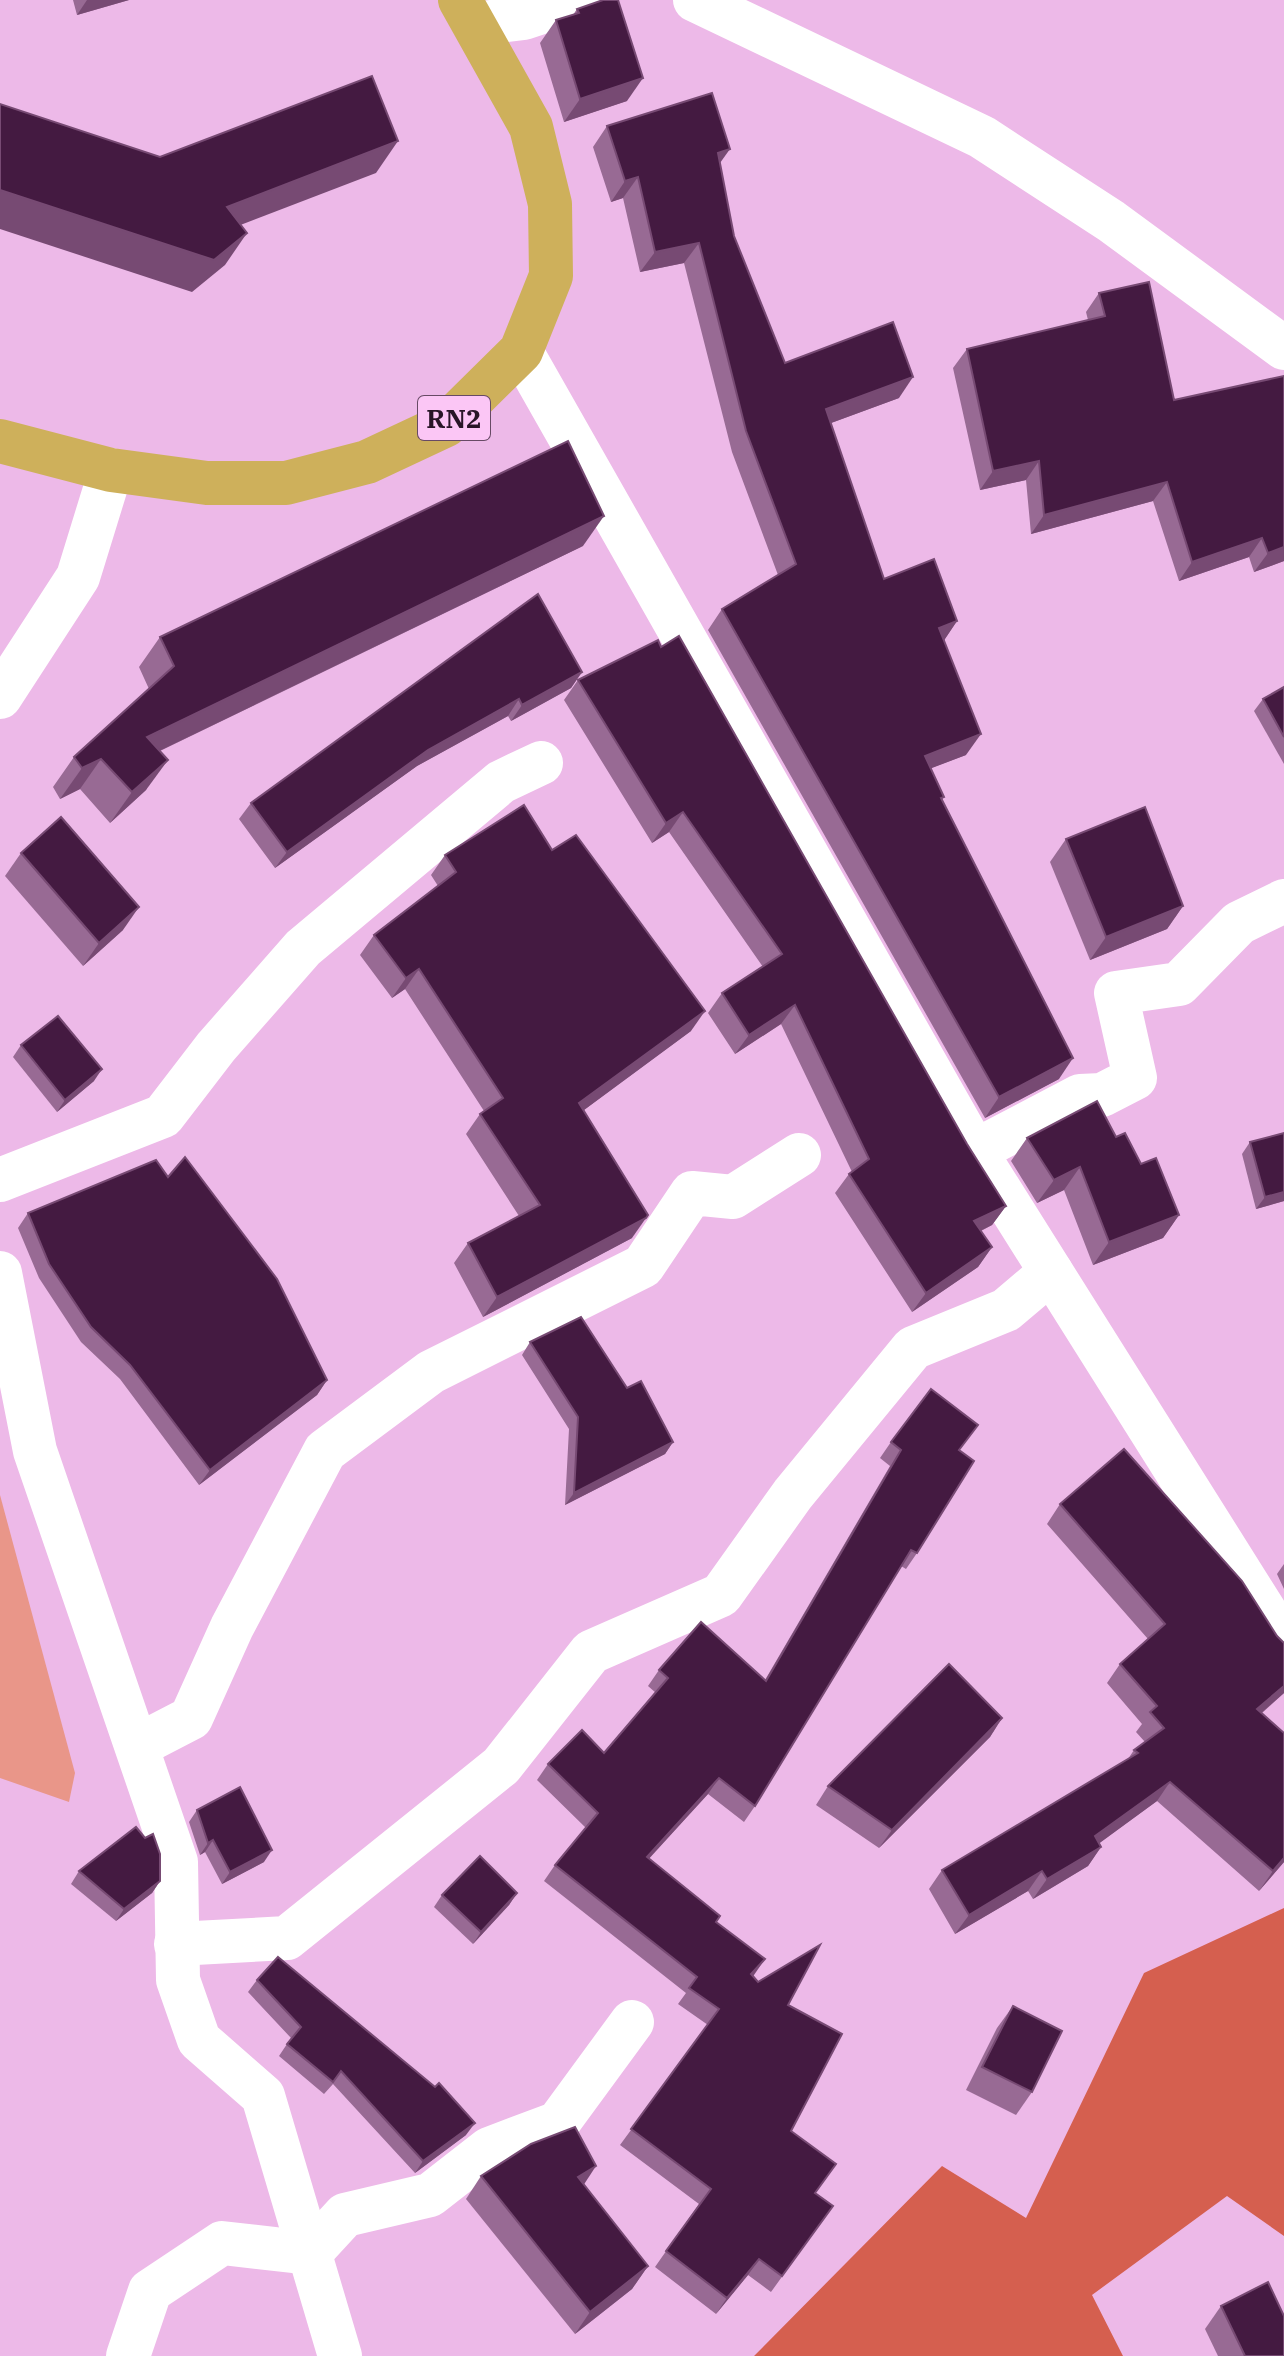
<svg xmlns="http://www.w3.org/2000/svg" width="1284" height="2356" viewBox="0 0 1284 2356" font-family="'IBM Plex Serif',serif">
	<style>
		.green { fill: #e99689 }
		.forest { fill: #d55f4f }
		.lines { fill: none; stroke-linecap: round; stroke-linejoin: round }
		.minor { stroke: #fff; stroke-width: 44 }
		.trunk { stroke: #ceb05b; stroke-width: 44 }
		.wall { fill: #986a94 }
		.shaded-wall { fill: #774a73 }
		.building { fill: #441a41; stroke: #774a73; stroke-width: 2 }
		.labels { text-anchor: middle; dominant-baseline: central; stroke-width: 8; stroke-linejoin: round; paint-order: stroke }
		.shield { fill: #fbc6f5; stroke: #674a65; stroke-width: 2 }
		.shield-label { font-size: 26px; font-weight: bold; fill: #281527 }
	</style>
	<rect width="100%" height="100%" fill="#edb9e8"/>
	<polygon class="green" points="0,1495 75,1773 69,1802 0,1778"/>
	<polygon class="forest" points="1284,1908 1284,2236 1227,2196 1092,2295 1123,2356 754,2356 942,2166 1026,2218 1144,1973"/>
	<g class="lines">
		<g class="minor">
			<polyline points="695,0 982,137 1111,221 1284,348"/>
			<polyline points="474,24 524,18 578,0"/>
			<polyline points="521,351 975,1151 1284,1642"/>
			<polyline points="0,697 78,577 111,470"/>
			<polyline points="975,1151 1080,1096 1102,1095 1135,1078 1116,993 1179,984 1239,923 1284,901"/>
			<polyline points="0,1180 163,1116 216,1047 303,948 501,782 541,763"/>
			<polyline points="0,1273 35,1451 176,1862 178,1980 199,2040 263,2096 340,2356"/>
			<polyline points="137,1746 191,1718 232,1627 325,1451 431,1372 643,1266 692,1193 733,1197 799,1155"/>
			<polyline points="176,1944 287,1938 501,1766 591,1652 721,1595 793,1494 913,1348 1006,1310 1051,1272"/>
			<polyline points="128,2356 150,2291 222,2243 310,2253 345,2215 430,2195 489,2149 558,2123 632,2022"/>
		</g>
		<polyline class="trunk" points="0,441 111,470 207,483 286,483 367,462 446,425 521,351 551,276 550,204 531,127 460,0"/>
	</g>
	<g class="wall">
		<polygon points="73,0 129,0 77,15"/>
		<polygon points="577,9 627,101 564,122 540,43 556,20 573,15"/>
		<polygon points="607,126 720,163 734,236 785,363 899,398 831,423 884,579 957,621 944,640 966,755 931,768 944,797 942,800 1059,1079 985,1118 708,630 722,609 778,575 732,452 684,263 640,272 623,198 611,202 593,147"/>
		<polygon points="1099,293 1174,400 1284,561 1254,572 1249,557 1179,581 1153,501 1031,534 1026,480 980,490 953,368 967,349 1088,320 1086,312"/>
		<polygon points="583,546 160,751 146,790 110,823 80,789 60,799 53,787 74,757 149,689 139,667 160,637"/>
		<polygon points="582,672 571,688 511,721 508,716 417,766 275,868 239,819 251,803"/>
		<polygon points="578,680 967,1144 1006,1206 992,1225 981,1231 992,1247 978,1267 912,1312 835,1193 849,1174 852,1172 781,1024 735,1054 708,1013 722,993 763,967 669,832 652,843 564,700"/>
		<polygon points="1284,687 1284,764 1254,711 1263,699"/>
		<polygon points="1066,839 1183,906 1167,929 1090,960 1050,862"/>
		<polygon points="552,850 691,1031 584,1110 632,1238 483,1317 454,1263 468,1243 519,1216 466,1134 480,1114 484,1111 405,989 392,998 360,955 374,935 438,886 431,875 445,855"/>
		<polygon points="21,853 123,930 83,966 5,876"/>
		<polygon points="21,1045 94,1081 57,1112 13,1057"/>
		<polygon points="1116,1137 1141,1164 1179,1215 1163,1238 1093,1265 1064,1190 1037,1203 1011,1161 1027,1138"/>
		<polygon points="1250,1142 1284,1201 1256,1209 1242,1154"/>
		<polygon points="168,1177 327,1380 317,1395 199,1485 120,1379 81,1342 39,1278 18,1228 28,1213"/>
		<polygon points="530,1342 673,1442 665,1454 565,1505 569,1429 522,1355"/>
		<polygon points="891,1442 960,1450 917,1553 906,1569 901,1566 755,1806 744,1822 708,1794 649,1858 716,1922 758,1982 788,2005 791,2131 815,2193 833,2206 771,2292 748,2275 716,2314 655,2267 699,2204 620,2145 708,2025 678,2004 686,1993 544,1881 555,1865 586,1828 537,1780 548,1764 604,1753 656,1693 648,1686 659,1670 765,1680 890,1466 880,1458"/>
		<polygon points="1060,1504 1277,1636 1284,1643 1284,1693 1262,1713 1284,1862 1259,1891 1157,1801 1099,1843 1101,1847 1088,1866 1033,1899 1028,1891 955,1934 929,1889 942,1870 1128,1759 1134,1750 1145,1742 1136,1732 1142,1724 1107,1683 1120,1664 1148,1639 1047,1524"/>
		<polygon points="1284,1564 1284,1589 1277,1574"/>
		<polygon points="1002,1718 990,1737 879,1848 816,1805 828,1786"/>
		<polygon points="197,1810 264,1862 222,1884 205,1852 200,1855 189,1822"/>
		<polygon points="79,1871 160,1881 152,1893 116,1921 71,1884"/>
		<polygon points="517,1893 509,1905 473,1944 434,1907 442,1895"/>
		<polygon points="257,1980 466,2135 415,2173 333,2084 324,2094 279,2056 291,2038 248,1992"/>
		<polygon points="1013,2006 1032,2092 1016,2115 966,2090 997,2028"/>
		<polygon points="481,2176 583,2185 648,2266 632,2289 575,2334 466,2199"/>
		<polygon points="1221,2306 1284,2356 1218,2356 1205,2329"/>
	</g>
	<g class="shaded-wall">
		<polygon points="87,0 129,0 77,15"/>
		<polygon points="643,78 627,101 564,122 580,99"/>
		<polygon points="398,141 376,173 204,239 227,207"/>
		<polygon points="730,149 715,170 718,153"/>
		<polygon points="638,177 623,198 611,202 625,181"/>
		<polygon points="0,190 247,233 225,265 192,292 0,229"/>
		<polygon points="699,243 684,263 640,272 655,252"/>
		<polygon points="913,377 899,398 812,430 826,409"/>
		<polygon points="1039,461 1026,480 980,490 993,471"/>
		<polygon points="1167,482 1153,501 1031,534 1044,515"/>
		<polygon points="604,516 583,546 126,767 147,737"/>
		<polygon points="1262,538 1249,557 1179,581 1192,562"/>
		<polygon points="1284,547 1284,561 1254,572 1268,553"/>
		<polygon points="957,621 943,642 939,628"/>
		<polygon points="582,672 571,688 511,721 522,705"/>
		<polygon points="519,699 508,716 417,766 275,868 287,852 428,750"/>
		<polygon points="981,734 966,755 911,776 925,756"/>
		<polygon points="101,759 80,789 60,799 82,768"/>
		<polygon points="168,760 146,790 110,823 132,792"/>
		<polygon points="683,812 669,832 652,843 666,823"/>
		<polygon points="1183,906 1167,929 1090,960 1106,937"/>
		<polygon points="139,907 123,930 83,966 99,943"/>
		<polygon points="419,969 405,989 392,998 406,978"/>
		<polygon points="795,1005 781,1024 735,1054 749,1035"/>
		<polygon points="705,1011 691,1031 565,1124 579,1103"/>
		<polygon points="1073,1058 1059,1079 985,1118 999,1097"/>
		<polygon points="102,1069 94,1081 57,1112 65,1100"/>
		<polygon points="1080,1167 1064,1190 1037,1203 1054,1180"/>
		<polygon points="1284,1192 1284,1201 1256,1209 1265,1197"/>
		<polygon points="1006,1206 992,1225 960,1241 974,1221"/>
		<polygon points="1179,1215 1163,1238 1093,1265 1109,1242"/>
		<polygon points="646,1218 632,1238 483,1317 497,1297"/>
		<polygon points="992,1247 978,1267 912,1312 926,1293"/>
		<polygon points="327,1380 317,1395 199,1485 210,1470"/>
		<polygon points="673,1442 665,1454 565,1505 574,1493"/>
		<polygon points="1284,1686 1284,1693 1244,1728 1257,1709"/>
		<polygon points="1002,1718 990,1737 879,1848 892,1830"/>
		<polygon points="719,1778 708,1794 636,1873 647,1857"/>
		<polygon points="1170,1782 1157,1801 1082,1856 1095,1836"/>
		<polygon points="213,1840 205,1852 200,1855 208,1843"/>
		<polygon points="1101,1847 1088,1866 1033,1899 1047,1879"/>
		<polygon points="272,1850 264,1862 222,1884 230,1872"/>
		<polygon points="1284,1858 1284,1862 1259,1891 1273,1871"/>
		<polygon points="1042,1871 1028,1891 955,1934 969,1915"/>
		<polygon points="160,1881 152,1893 116,1921 124,1909"/>
		<polygon points="517,1893 509,1905 473,1944 481,1932"/>
		<polygon points="765,1959 754,1975 740,1990 751,1974"/>
		<polygon points="475,2123 466,2135 415,2173 423,2161"/>
		<polygon points="596,2166 581,2189 578,2177"/>
		<polygon points="759,2259 748,2275 716,2314 727,2298"/>
		<polygon points="648,2266 632,2289 575,2334 590,2312"/>
	</g>
	<g class="building">
		<polygon points="603,0 618,0 643,78 580,99 556,20 579,13 577,9"/>
		<polygon points="372,76 398,141 227,207 247,233 214,260 0,190 0,104 160,157"/>
		<polygon points="712,93 730,149 718,153 734,236 785,363 893,322 913,377 826,409 884,579 934,559 957,621 939,628 981,734 925,756 944,797 941,798 1073,1058 999,1097 722,609 796,564 746,431 699,243 655,252 638,177 625,181 607,126"/>
		<polygon points="1149,282 1174,400 1284,376 1284,547 1268,553 1262,538 1192,562 1167,482 1044,515 1039,461 993,471 967,349 1105,316 1099,293"/>
		<polygon points="568,441 604,516 147,737 168,760 132,792 101,759 82,768 74,757 174,666 160,637"/>
		<polygon points="538,594 582,672 522,705 519,699 428,750 287,852 251,803"/>
		<polygon points="679,636 967,1144 1006,1206 974,1221 992,1247 926,1293 849,1174 869,1159 795,1005 749,1035 722,993 782,954 683,812 666,823 578,680 658,640 661,647"/>
		<polygon points="1284,687 1284,737 1263,699"/>
		<polygon points="524,805 552,850 576,835 705,1011 579,1103 648,1215 646,1218 497,1297 468,1243 540,1205 480,1114 503,1098 419,969 406,978 374,935 456,872 445,855"/>
		<polygon points="1145,807 1183,906 1106,937 1066,839"/>
		<polygon points="61,817 139,907 99,943 21,853"/>
		<polygon points="58,1016 102,1069 65,1100 21,1045"/>
		<polygon points="1097,1101 1116,1137 1125,1133 1141,1164 1156,1158 1179,1215 1109,1242 1080,1167 1054,1180 1027,1138"/>
		<polygon points="1284,1133 1284,1192 1265,1197 1250,1142"/>
		<polygon points="185,1157 277,1279 327,1380 210,1470 130,1365 91,1327 49,1264 28,1213 156,1160 168,1177"/>
		<polygon points="581,1317 627,1388 641,1381 673,1442 574,1493 578,1417 530,1342"/>
		<polygon points="931,1389 978,1425 959,1450 974,1461 917,1553 911,1550 755,1806 719,1778 647,1857 720,1916 716,1922 765,1959 751,1974 758,1982 820,1945 788,2005 842,2034 791,2131 836,2164 815,2193 833,2206 782,2276 759,2259 727,2298 666,2251 711,2189 631,2129 719,2009 689,1988 697,1977 555,1865 598,1813 548,1764 582,1730 604,1753 668,1678 659,1670 701,1622 766,1681 901,1450 891,1442"/>
		<polygon points="1124,1449 1242,1581 1277,1636 1284,1643 1284,1686 1257,1709 1284,1733 1284,1858 1273,1871 1170,1782 1095,1836 1101,1847 1047,1879 1042,1871 969,1915 942,1870 1138,1753 1134,1750 1164,1728 1150,1712 1157,1706 1120,1664 1165,1624 1060,1504"/>
		<polygon points="949,1664 1002,1718 892,1830 828,1786"/>
		<polygon points="240,1787 272,1850 230,1872 213,1840 208,1843 197,1810"/>
		<polygon points="136,1827 145,1838 153,1834 160,1854 160,1881 124,1909 79,1871"/>
		<polygon points="480,1856 517,1893 481,1932 442,1895"/>
		<polygon points="278,1957 435,2087 439,2083 475,2123 423,2161 341,2071 333,2082 287,2044 301,2027 257,1980"/>
		<polygon points="1013,2006 1062,2031 1032,2092 982,2067"/>
		<polygon points="575,2127 596,2166 578,2177 648,2266 590,2312 481,2176 531,2144"/>
		<polygon points="1268,2282 1284,2316 1284,2356 1245,2356 1221,2306"/>
	</g>
	<g class="labels">
		<rect class="shield" x="418" y="396" width="72" height="44" rx="6"/>
		<g class="shield-label">
			<text x="454" y="418">RN2</text>
		</g>
	</g>
</svg>
